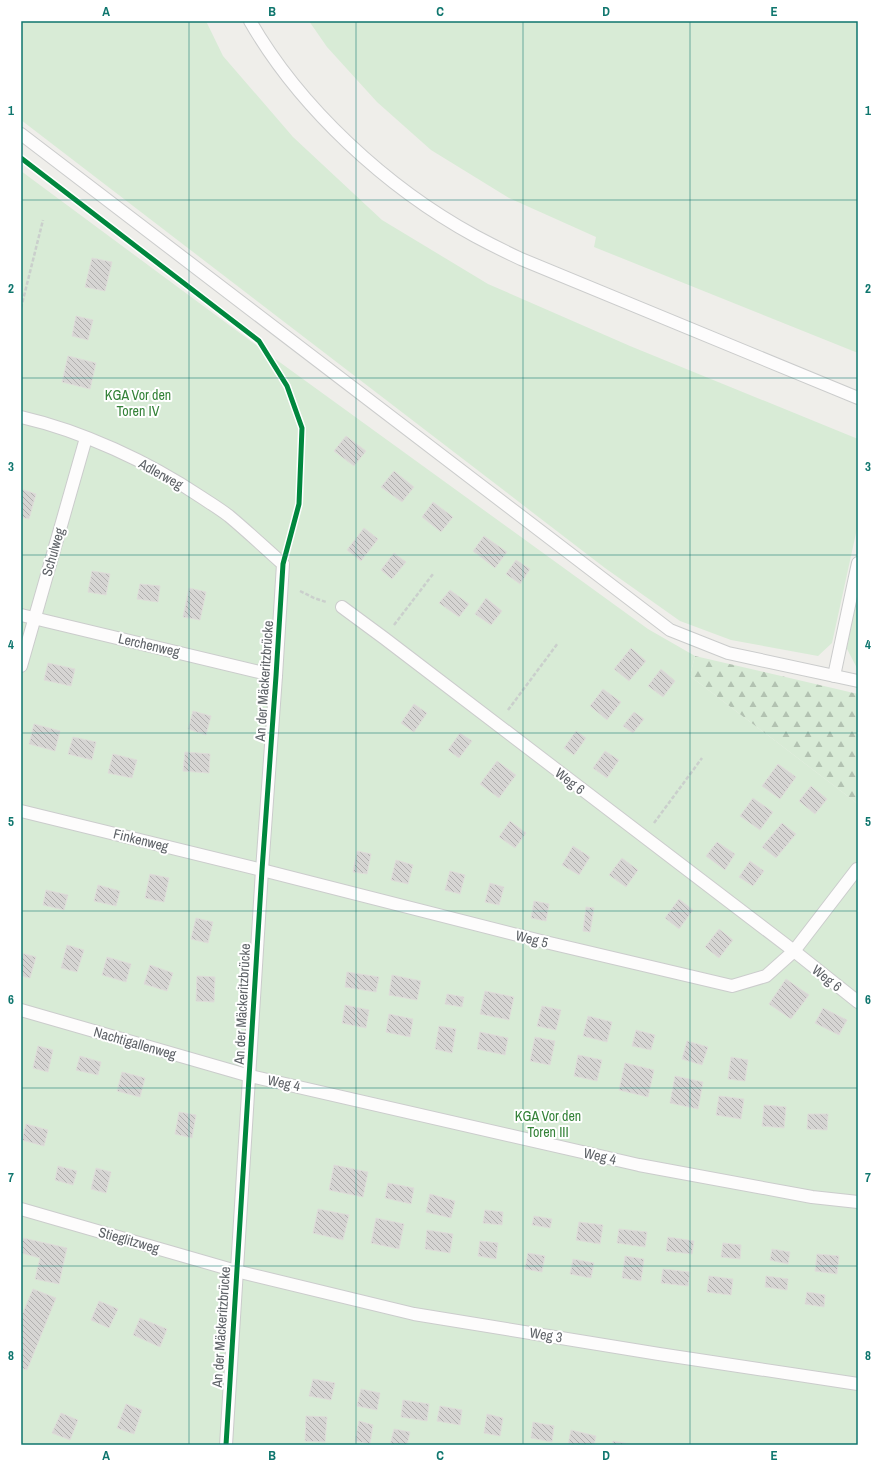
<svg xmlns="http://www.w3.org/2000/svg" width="879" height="1466" viewBox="0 0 879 1466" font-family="'Archivo Narrow',sans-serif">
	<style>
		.green { fill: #d8ebd6 }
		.forest { fill: url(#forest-firs) }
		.building { fill: url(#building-back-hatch); stroke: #deddd9 }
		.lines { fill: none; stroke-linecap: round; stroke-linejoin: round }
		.lane-casing { stroke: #cbcccc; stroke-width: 14 }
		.path { stroke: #cacfcc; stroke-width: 2.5; stroke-dasharray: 4 2; stroke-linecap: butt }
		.lane { stroke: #fdfcfc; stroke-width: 12 }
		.cycleway-casing { stroke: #fff; stroke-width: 8 }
		.cycleway { stroke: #00873e; stroke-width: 5 }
		.grid { fill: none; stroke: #0f766e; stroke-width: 1; stroke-opacity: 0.55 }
		.labels { text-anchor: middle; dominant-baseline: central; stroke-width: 4; stroke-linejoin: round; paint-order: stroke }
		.park-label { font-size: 14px; fill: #348238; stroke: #fff }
		.street-label { font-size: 14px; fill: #5f6368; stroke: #fff }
		.neatline { fill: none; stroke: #0f766e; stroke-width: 1.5 }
		.grid-label { font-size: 13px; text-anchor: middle; font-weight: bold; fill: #0f766e }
	</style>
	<defs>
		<pattern id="forest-firs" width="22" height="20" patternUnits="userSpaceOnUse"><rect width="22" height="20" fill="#d8ebd6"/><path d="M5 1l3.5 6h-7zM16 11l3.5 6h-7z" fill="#b2c2b1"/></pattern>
		<pattern id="building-back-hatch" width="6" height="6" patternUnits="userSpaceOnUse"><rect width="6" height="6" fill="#d6d5d3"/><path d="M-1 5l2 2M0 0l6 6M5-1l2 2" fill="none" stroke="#b1b0af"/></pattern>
	</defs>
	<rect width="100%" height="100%" fill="#efeeea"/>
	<g class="green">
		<polygon points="21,21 206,21 223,56 293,137 382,220 488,284 630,346 858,439 858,524 832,643 818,656 731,640 680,621 605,568 21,120"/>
		<polygon points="309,21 858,21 858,353 594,247 596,237 509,198 431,150 377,102 327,47"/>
		<polygon points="21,171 256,345 648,629 695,656 690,676 858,804 858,1445 21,1445"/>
		<polygon points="858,588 858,670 846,647"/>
	</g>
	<polygon class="forest" points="695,656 858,694 858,804 690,676"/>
	<g class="building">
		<polygon points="92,258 112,262 105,291 85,287"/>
		<polygon points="76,316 93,320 88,340 72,336"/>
		<polygon points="68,356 96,363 90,389 62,382"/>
		<polygon points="346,436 366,451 354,466 334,451"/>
		<polygon points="394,471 414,487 402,502 381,487"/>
		<polygon points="21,489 36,494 29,519 21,517"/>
		<polygon points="433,502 453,517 441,532 422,517"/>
		<polygon points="364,528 378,539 361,561 347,550"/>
		<polygon points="484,536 507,552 495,568 473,551"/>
		<polygon points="394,553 406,562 392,579 381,570"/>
		<polygon points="516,560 530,569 520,584 506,574"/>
		<polygon points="92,571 110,574 106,595 88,592"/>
		<polygon points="140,584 160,586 158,602 137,599"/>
		<polygon points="189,588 206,592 200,620 183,617"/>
		<polygon points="450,590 469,604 459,617 439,603"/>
		<polygon points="486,598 502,611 491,625 475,614"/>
		<polygon points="631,648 646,661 629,681 614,669"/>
		<polygon points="48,663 75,669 71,686 44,680"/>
		<polygon points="661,669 675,681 663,697 648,686"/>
		<polygon points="603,689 621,702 607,720 590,706"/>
		<polygon points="414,704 427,713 414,732 401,723"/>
		<polygon points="193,711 211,716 206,735 188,729"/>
		<polygon points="634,712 644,719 633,733 623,726"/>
		<polygon points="34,724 60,731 55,751 29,744"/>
		<polygon points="576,731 586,738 574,755 564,748"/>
		<polygon points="460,733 472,741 459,758 448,750"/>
		<polygon points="73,737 96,742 92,760 68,754"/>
		<polygon points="605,751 619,760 607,778 593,768"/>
		<polygon points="185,752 210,754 209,773 183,771"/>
		<polygon points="113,754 137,760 132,778 108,773"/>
		<polygon points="497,761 516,775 499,798 480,784"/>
		<polygon points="778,764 796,777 780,799 762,786"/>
		<polygon points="811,786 827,799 815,814 799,801"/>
		<polygon points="753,798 773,812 760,830 740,816"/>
		<polygon points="510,821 526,833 515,848 499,837"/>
		<polygon points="782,823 796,834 776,858 762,847"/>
		<polygon points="717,842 735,854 725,870 706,856"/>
		<polygon points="573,846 590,857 579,875 562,865"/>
		<polygon points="357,851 371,854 367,874 353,872"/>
		<polygon points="622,858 638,870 626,887 609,875"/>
		<polygon points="396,860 413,865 408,884 391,880"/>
		<polygon points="750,861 764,871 753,886 739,877"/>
		<polygon points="450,871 465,875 460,894 445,890"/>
		<polygon points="150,874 169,878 164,902 145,898"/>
		<polygon points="490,883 504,887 499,905 485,902"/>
		<polygon points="98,885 120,891 116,906 94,901"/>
		<polygon points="46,890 68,895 64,910 43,905"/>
		<polygon points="679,899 693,910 679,929 665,918"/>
		<polygon points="534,901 549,904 546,921 531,918"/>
		<polygon points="586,907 594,908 590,932 583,931"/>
		<polygon points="196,918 213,922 208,943 191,939"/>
		<polygon points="719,929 733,940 719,958 705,947"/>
		<polygon points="67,945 84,950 77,972 61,968"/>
		<polygon points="21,953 36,957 30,978 21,976"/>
		<polygon points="107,957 131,964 126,982 102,975"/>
		<polygon points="150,965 173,973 167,991 144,984"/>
		<polygon points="347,972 379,977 376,992 345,987"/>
		<polygon points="392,975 421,981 417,1000 389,995"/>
		<polygon points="197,976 215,977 214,1002 196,1001"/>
		<polygon points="786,979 809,995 791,1019 769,1004"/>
		<polygon points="485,991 514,997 509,1020 480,1014"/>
		<polygon points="447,994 464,997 462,1007 445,1004"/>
		<polygon points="345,1005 369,1010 366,1028 342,1023"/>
		<polygon points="542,1006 561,1010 556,1030 537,1026"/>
		<polygon points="823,1008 847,1020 839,1035 815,1023"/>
		<polygon points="389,1014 413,1019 410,1037 386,1032"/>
		<polygon points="588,1016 612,1022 607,1042 583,1036"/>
		<polygon points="439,1026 456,1029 452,1053 435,1049"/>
		<polygon points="636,1030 655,1035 651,1050 632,1046"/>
		<polygon points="480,1032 508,1038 505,1055 477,1049"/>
		<polygon points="535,1037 555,1041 550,1065 530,1061"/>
		<polygon points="687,1041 708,1047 702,1065 682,1059"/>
		<polygon points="38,1046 53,1050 48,1072 33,1068"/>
		<polygon points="578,1055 602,1060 597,1081 574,1076"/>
		<polygon points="80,1056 101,1062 98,1075 76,1070"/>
		<polygon points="731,1057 748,1060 745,1081 728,1079"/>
		<polygon points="625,1063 654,1070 648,1097 619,1090"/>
		<polygon points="122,1072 145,1078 140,1097 117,1091"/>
		<polygon points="675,1076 703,1082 698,1109 670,1103"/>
		<polygon points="719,1096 744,1099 741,1119 716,1115"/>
		<polygon points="764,1105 786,1107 784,1128 762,1126"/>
		<polygon points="179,1112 196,1115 192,1138 175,1134"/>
		<polygon points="808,1114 828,1114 827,1130 807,1129"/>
		<polygon points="26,1124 48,1130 44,1146 22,1140"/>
		<polygon points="334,1165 368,1172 363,1197 329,1190"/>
		<polygon points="58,1166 77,1171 73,1185 55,1180"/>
		<polygon points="96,1168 111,1172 106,1193 91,1189"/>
		<polygon points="388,1183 414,1188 411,1204 385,1198"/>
		<polygon points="430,1194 455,1201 451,1218 426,1212"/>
		<polygon points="318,1209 349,1215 343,1240 313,1233"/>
		<polygon points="485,1210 503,1212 502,1225 483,1223"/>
		<polygon points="534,1216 552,1219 550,1228 532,1225"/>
		<polygon points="376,1218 404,1224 399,1249 371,1243"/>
		<polygon points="579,1222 603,1225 600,1244 576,1240"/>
		<polygon points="619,1229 647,1232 645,1247 617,1243"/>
		<polygon points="427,1230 453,1234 450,1253 425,1249"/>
		<polygon points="668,1237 694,1241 692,1254 666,1251"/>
		<polygon points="23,1238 67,1248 59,1284 35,1279 40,1258 21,1253"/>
		<polygon points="480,1241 498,1243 496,1259 478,1256"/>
		<polygon points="723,1243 741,1245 740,1259 721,1257"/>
		<polygon points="772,1249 790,1252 788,1264 770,1260"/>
		<polygon points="528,1253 545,1256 542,1272 525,1269"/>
		<polygon points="817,1254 839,1256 837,1274 815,1271"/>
		<polygon points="625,1256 644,1259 641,1281 622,1278"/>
		<polygon points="573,1259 594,1263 591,1278 570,1274"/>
		<polygon points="663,1269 690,1272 688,1286 661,1283"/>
		<polygon points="709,1276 733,1279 731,1295 707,1292"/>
		<polygon points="766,1276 788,1279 787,1290 765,1287"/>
		<polygon points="33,1289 56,1298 27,1370 21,1368 21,1317"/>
		<polygon points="807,1292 825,1295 824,1307 805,1304"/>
		<polygon points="99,1301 118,1309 109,1328 91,1320"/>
		<polygon points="140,1318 167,1329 160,1347 133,1335"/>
		<polygon points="313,1379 335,1383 331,1400 309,1396"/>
		<polygon points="361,1389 380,1393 377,1410 357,1406"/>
		<polygon points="403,1400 429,1404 427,1421 401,1417"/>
		<polygon points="126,1404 142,1410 134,1434 117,1428"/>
		<polygon points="440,1406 462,1410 460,1425 437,1421"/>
		<polygon points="61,1413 78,1420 70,1440 52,1433"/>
		<polygon points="487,1414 503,1418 500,1436 484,1433"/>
		<polygon points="306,1416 327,1417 325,1442 305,1441"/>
		<polygon points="359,1421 373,1425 370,1444 355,1441"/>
		<polygon points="533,1422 554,1426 552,1442 531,1438"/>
		<polygon points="394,1429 410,1432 407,1445 390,1445"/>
		<polygon points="571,1430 596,1436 594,1445 568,1445"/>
		<polygon points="613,1441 635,1445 612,1445"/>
	</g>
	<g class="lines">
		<g class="lane-casing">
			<g id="lane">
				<path d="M250,21C300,108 387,188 475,236C490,244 506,252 521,259L858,398"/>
				<polyline points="21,134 670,630 728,653 858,681"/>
				<path d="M21,417C82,431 149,462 201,497C210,503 220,509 229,516C247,531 265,548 283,564L276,676L262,870L226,1445"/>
				<polyline points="342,607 384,638 794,951 858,1002"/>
				<polyline points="21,615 276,676"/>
				<polyline points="21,666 86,438"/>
				<polyline points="834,676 858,563"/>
				<polyline points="21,811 262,870 541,941 732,986 766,976 794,951 857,869"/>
				<polyline points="21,1010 250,1076 639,1165 812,1197 858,1202"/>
				<polyline points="21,1209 236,1271 414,1314 659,1354 858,1384"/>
			</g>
		</g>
		<g class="path">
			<polyline points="21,308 43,220"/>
			<polyline points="300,591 314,598 326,602"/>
			<polyline points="394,625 433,574"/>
			<polyline points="508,710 558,643"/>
			<polyline points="654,823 702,758"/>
		</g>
		<use href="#lane" class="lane"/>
		<g class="cycleway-casing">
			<polyline id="cycleway" points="21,158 259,341 287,386 302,428 299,504 283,564 276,676 262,870 226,1445"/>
		</g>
		<use href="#cycleway" class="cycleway"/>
	</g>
	<path class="grid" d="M189,21V1445M356,21V1445M523,21V1445M690,21V1445M21,200H858M21,378H858M21,555H858M21,733H858M21,911H858M21,1088H858M21,1266H858"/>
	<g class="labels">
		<g class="park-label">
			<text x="138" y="395">KGA Vor den<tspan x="138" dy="16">Toren IV</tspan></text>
			<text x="548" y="1116">KGA Vor den<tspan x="548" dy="16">Toren III</tspan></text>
		</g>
		<g class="street-label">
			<text transform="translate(161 474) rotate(29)">Adlerweg</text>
			<text transform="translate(53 552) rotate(-74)">Schulweg</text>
			<text transform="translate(149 645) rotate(13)">Lerchenweg</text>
			<text transform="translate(264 681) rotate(-86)">An der Mäckeritzbrücke</text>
			<text transform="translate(570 781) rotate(38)">Weg 6</text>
			<text transform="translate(141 840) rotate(14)">Finkenweg</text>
			<text transform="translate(532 939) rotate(14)">Weg 5</text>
			<text transform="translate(827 978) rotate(38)">Weg 6</text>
			<text transform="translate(242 1004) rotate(-87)">An der Mäckeritzbrücke</text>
			<text transform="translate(135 1043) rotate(16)">Nachtigallenweg</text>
			<text transform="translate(284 1083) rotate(12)">Weg 4</text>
			<text transform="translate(600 1156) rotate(13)">Weg 4</text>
			<text transform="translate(129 1240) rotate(16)">Stieglitzweg</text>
			<text transform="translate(221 1327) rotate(-86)">An der Mäckeritzbrücke</text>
			<text transform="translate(546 1335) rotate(9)">Weg 3</text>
		</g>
	</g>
	<rect width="879" height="1466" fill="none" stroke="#ffffff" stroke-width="44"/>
	<rect x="22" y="22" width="835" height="1422" class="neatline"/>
	<g class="grid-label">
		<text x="106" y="16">A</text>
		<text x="272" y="16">B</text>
		<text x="440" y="16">C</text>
		<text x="606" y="16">D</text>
		<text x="774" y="16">E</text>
		<text x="11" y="115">1</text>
		<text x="868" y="115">1</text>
		<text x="11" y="293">2</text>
		<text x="868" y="293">2</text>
		<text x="11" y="471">3</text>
		<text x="868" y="471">3</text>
		<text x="11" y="649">4</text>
		<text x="868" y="649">4</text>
		<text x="11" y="826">5</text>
		<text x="868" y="826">5</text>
		<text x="11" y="1004">6</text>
		<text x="868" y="1004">6</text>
		<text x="11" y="1182">7</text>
		<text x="868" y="1182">7</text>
		<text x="11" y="1360">8</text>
		<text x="868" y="1360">8</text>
		<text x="106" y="1460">A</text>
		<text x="272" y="1460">B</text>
		<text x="440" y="1460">C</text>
		<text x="606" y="1460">D</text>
		<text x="774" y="1460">E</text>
	</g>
</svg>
